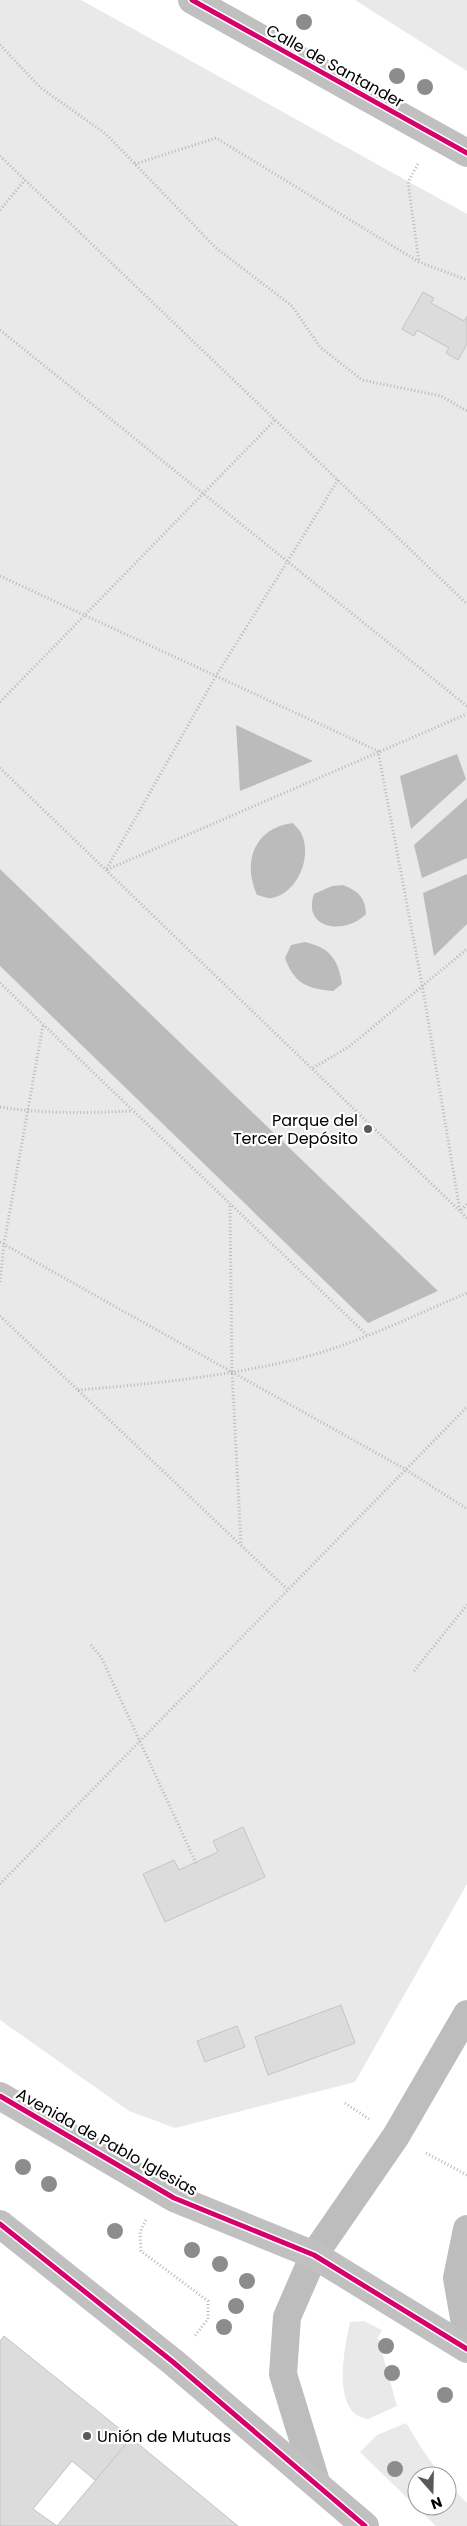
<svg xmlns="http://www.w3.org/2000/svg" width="467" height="2526" viewBox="0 0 467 2526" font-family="Poppins,sans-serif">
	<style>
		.green { fill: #e9e9e9 }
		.water { fill: #bbb }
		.building { fill: #dcdcdc; stroke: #c4c4c4 }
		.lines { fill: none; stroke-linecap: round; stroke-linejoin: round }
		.path { stroke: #b8b8b8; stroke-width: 3; stroke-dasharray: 1 2.5; stroke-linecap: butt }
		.street { stroke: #bdbdbd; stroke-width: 28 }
		.secondary { stroke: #c0c0c0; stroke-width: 28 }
		.cycleway-casing { stroke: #fff; stroke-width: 8 }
		.cycleway { stroke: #d6006c; stroke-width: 5 }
		.tree { fill: #8c8c8c }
		.poi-dot { fill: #595959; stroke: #fff; stroke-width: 2 }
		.labels { text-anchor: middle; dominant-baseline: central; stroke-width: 4.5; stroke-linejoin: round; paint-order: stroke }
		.street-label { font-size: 16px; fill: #000; stroke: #fff }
		.poi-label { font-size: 16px; fill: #000; stroke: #fff; text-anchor: end }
	</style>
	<rect width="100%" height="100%" fill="#fff"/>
	<g class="green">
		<polygon points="0,0 81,0 467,214 467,1884 355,2082 175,2128 129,2111 0,2020 0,966 368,1322 438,1291 0,869"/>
		<polygon points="355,0 467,0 467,71"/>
		<path d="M364,2321L382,2330L378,2338L397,2406L368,2419C330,2414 345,2346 350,2322Z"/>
		<polygon points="406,2423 422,2449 441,2476 417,2476 417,2506 447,2506 447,2483 467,2503 467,2526 436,2526 360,2452 377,2435"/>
	</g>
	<g class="water">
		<polygon points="236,725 313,761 240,791"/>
		<polygon points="457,754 466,779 411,829 400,776"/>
		<polygon points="467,798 467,858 422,878 414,845"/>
		<path d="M293,823C296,827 301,831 302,835C312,858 297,893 272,898C268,899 262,896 257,895C242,862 254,828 293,823Z"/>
		<polygon points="0,869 438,1291 368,1323 0,966"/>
		<polygon points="467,874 467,924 434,956 423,893"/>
		<path d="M343,885C358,891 365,897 366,914C344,936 302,929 314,894L332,886Z"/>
		<path d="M305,942C330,948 338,959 342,984L333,991C307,989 294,983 285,958L291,945Z"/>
	</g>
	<g class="building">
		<polygon points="423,292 434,298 431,303 464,321 467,316 467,344 458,360 446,353 449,348 417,330 414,336 402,329"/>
		<polygon points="243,1827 265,1877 165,1922 143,1874 174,1860 179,1870 218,1852 213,1841"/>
		<polygon points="341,2005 355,2043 268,2075 255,2037"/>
		<polygon points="237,2026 245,2047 205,2062 197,2041"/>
		<polygon points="4,2336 131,2438 96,2481 72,2461 33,2509 57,2526 0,2526 0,2341"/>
		<polygon points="131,2438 238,2526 57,2526"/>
	</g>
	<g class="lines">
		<g class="path">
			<polyline points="0,45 41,88 106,134 216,248 292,306 320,347 362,380 441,396 467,411"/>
			<polyline points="0,156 467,604"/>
			<polyline points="135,164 216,138 419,262 467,280"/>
			<polyline points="418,164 408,182 419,262"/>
			<polyline points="0,210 25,180"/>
			<polyline points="0,330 467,706"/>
			<polyline points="338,480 216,676 106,870 467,714"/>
			<polyline points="0,576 378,751 422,984 460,1211 467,1204"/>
			<polyline points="0,702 275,420"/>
			<polyline points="0,768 467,1218"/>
			<polyline points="0,983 367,1335"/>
			<polyline points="313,1068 350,1046 467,949"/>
			<path d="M0,1107C44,1114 87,1113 132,1111"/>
			<polyline points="230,1206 232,1372 241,1544"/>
			<polyline points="0,1242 405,1469 467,1509"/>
			<polyline points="0,1282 4,1244 43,1025"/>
			<polyline points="0,1316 287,1589"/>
			<path d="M78,1390C150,1384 222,1377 293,1360C353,1346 410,1317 467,1293"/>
			<polyline points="91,1645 101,1657 196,1863"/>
			<polyline points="414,1671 467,1605"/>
			<polyline points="0,1884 467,1407"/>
			<polyline points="345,2103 369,2119"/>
			<polyline points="426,2153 467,2175"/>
			<polyline points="146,2220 140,2232 141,2251 208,2301 208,2319 194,2337"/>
		</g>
		<g class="street">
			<polyline points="467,2229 457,2278 467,2335"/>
			<polyline points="316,2482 283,2374 287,2317 314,2255 396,2136 467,2014"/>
		</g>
		<g class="secondary">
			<polyline points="192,0 467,153"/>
			<polyline points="0,2096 174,2198 314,2255 467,2349"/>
			<polyline points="0,2224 173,2362 365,2526"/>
		</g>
		<g class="cycleway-casing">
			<g id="cycleway">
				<polyline points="192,0 467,153"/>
				<polyline points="0,2096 174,2198 314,2255 467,2349"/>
				<polyline points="0,2224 173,2362 365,2526"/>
			</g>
		</g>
		<use href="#cycleway" class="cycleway"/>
	</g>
	<g class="tree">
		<circle cx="304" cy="22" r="8"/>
		<circle cx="397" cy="76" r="8"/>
		<circle cx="425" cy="87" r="8"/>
		<circle cx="23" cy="2167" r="8"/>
		<circle cx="49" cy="2184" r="8"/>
		<circle cx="115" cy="2231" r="8"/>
		<circle cx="192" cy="2250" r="8"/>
		<circle cx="220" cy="2264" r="8"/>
		<circle cx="247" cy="2281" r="8"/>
		<circle cx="236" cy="2306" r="8"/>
		<circle cx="224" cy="2327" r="8"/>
		<circle cx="386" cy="2346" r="8"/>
		<circle cx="392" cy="2373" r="8"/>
		<circle cx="445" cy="2395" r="8"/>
		<circle cx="395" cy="2469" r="8"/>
	</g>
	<g class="poi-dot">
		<circle cx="368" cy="1129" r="5"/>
		<circle cx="87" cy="2436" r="5"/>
	</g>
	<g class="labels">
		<g class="street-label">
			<text transform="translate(335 66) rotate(29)">Calle de Santander</text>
			<text transform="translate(107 2142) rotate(29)">Avenida de Pablo Iglesias</text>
		</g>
		<g class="poi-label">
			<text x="358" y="1120">Parque del<tspan x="358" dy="18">Tercer Depósito</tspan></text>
			<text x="97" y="2436" text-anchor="start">Unión de Mutuas</text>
		</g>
	</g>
	<g transform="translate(432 2491) rotate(160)"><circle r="24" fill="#ffffff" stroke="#999999"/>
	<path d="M0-4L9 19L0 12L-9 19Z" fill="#595959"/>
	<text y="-8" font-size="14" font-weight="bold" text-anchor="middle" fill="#000000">N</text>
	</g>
</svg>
